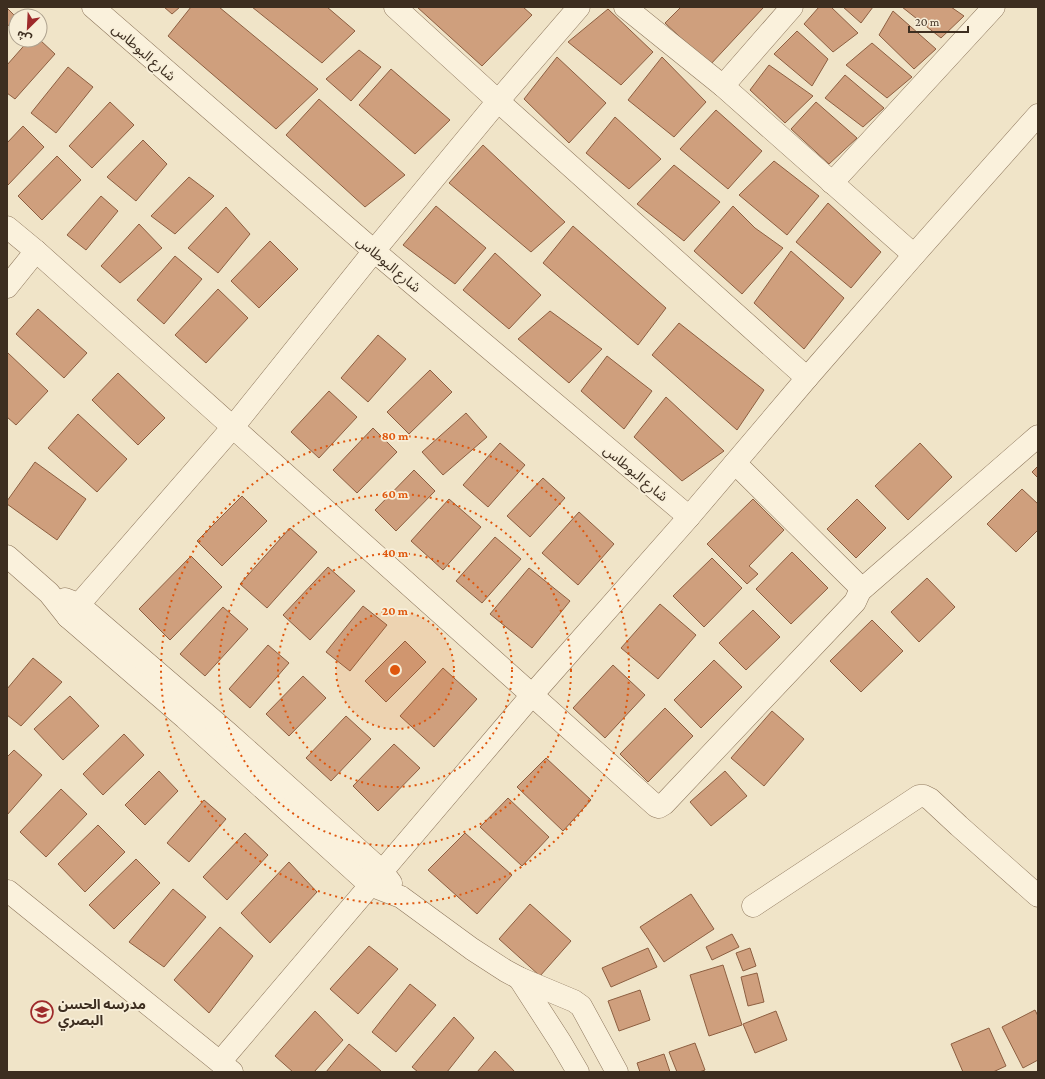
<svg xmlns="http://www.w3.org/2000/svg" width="1045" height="1079" viewBox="0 0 1045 1079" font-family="'Crimson Pro','Noto Sans Arabic',serif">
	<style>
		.building { fill: #cf9f7d; stroke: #8d5f41 }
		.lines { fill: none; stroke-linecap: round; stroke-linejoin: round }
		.minor-casing { stroke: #8d765c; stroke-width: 23 }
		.minor { stroke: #faf1dc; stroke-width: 22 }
		.ring { fill: none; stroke: #df570d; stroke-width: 2; stroke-dasharray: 2 4 }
		.labels { text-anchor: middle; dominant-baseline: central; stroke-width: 3.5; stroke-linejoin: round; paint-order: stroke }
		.street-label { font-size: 14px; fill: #3d2e20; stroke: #f7eed8 }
		.poi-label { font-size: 14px; font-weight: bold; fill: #3d2e20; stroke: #f7eed8; text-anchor: start }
		.centre { fill: #df570d; stroke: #f7eed8; stroke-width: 2 }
		.ring-label { font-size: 12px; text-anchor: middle; font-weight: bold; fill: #df570d; stroke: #f7eed8; stroke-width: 3.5; stroke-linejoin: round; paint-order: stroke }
	</style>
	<rect width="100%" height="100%" fill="#f0e4c8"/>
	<g class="building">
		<polygon points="164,7 180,7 172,14"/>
		<polygon points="191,7 219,7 318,89 276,129 168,36"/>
		<polygon points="252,7 327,7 355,31 322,63"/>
		<polygon points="417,7 523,7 532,15 482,66"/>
		<polygon points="681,7 762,7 763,8 710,65 665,23"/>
		<polygon points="819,7 831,7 858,33 833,52 804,24"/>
		<polygon points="843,7 873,7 861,23"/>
		<polygon points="902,7 951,7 964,16 941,38"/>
		<polygon points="7,8 16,17 7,27"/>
		<polygon points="608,9 653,52 621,85 568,42"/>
		<polygon points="893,11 936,49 914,69 879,35"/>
		<polygon points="797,31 828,59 812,86 774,54"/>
		<polygon points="29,40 40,40 55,54 15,99 7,93 7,65"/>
		<polygon points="872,43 912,77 887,98 846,65"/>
		<polygon points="359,50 381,67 351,101 326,79"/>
		<polygon points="557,57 606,103 569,143 524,99"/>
		<polygon points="662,57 706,102 674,137 628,100"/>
		<polygon points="769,65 813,96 785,123 750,90"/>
		<polygon points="68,67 93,87 56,133 31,113"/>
		<polygon points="391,69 450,120 415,154 359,105"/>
		<polygon points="845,75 884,108 863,127 825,98"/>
		<polygon points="319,99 405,175 365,207 286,135"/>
		<polygon points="110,102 134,125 92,168 69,146"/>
		<polygon points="816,102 857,138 829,164 791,129"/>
		<polygon points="716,110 762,151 728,189 680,149"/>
		<polygon points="615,117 661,159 629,189 586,153"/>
		<polygon points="23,126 44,147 8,185 7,184 7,143"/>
		<polygon points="143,140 167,164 136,201 107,177"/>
		<polygon points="483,145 565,222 531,252 449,183"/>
		<polygon points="57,156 81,180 42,220 18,196"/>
		<polygon points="774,161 819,196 787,235 739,195"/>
		<polygon points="674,165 720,202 684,241 637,204"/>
		<polygon points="189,177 214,196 175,234 151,216"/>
		<polygon points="101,196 118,211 86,250 67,235"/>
		<polygon points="828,203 881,252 851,288 796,242"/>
		<polygon points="436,206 486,248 455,284 403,245"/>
		<polygon points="733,206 755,228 783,248 742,294 694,251"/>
		<polygon points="226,207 250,234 218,273 188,248"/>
		<polygon points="139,224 162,248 120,283 101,266"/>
		<polygon points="573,226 666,308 638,345 543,263"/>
		<polygon points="270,241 298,269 259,308 231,281"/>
		<polygon points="791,251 844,298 804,349 754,303"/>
		<polygon points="495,253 541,295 509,329 463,290"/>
		<polygon points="175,256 202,279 164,324 137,300"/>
		<polygon points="218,289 248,318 206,363 175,335"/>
		<polygon points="38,309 87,353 64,378 16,334"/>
		<polygon points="550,311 602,349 569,383 518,339"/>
		<polygon points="679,323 764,390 737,430 652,355"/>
		<polygon points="378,335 406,359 368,402 341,378"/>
		<polygon points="8,353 48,391 16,425 7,417 7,354"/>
		<polygon points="607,356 652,391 624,429 581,391"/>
		<polygon points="430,370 452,392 409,434 387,412"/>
		<polygon points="118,373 165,418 138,445 92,400"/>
		<polygon points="329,391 357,417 319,458 291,432"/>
		<polygon points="666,397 724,451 682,481 634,437"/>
		<polygon points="466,413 487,437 443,475 422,452"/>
		<polygon points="78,414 127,459 97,492 48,448"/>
		<polygon points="373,428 397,452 357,493 333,470"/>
		<polygon points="500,443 525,465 488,507 463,485"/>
		<polygon points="920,443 952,477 908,520 875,486"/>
		<polygon points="35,462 86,499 57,540 7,504 7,501"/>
		<polygon points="1038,466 1038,478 1032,472"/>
		<polygon points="414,470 435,491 396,531 375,510"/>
		<polygon points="543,478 565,498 530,537 507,516"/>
		<polygon points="1022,489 1038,504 1038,530 1016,552 987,524"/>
		<polygon points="242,496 267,521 222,566 197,541"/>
		<polygon points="449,499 481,527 443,570 411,541"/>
		<polygon points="753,499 784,530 749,566 758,574 747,584 707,544"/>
		<polygon points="857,499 886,528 856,558 827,529"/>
		<polygon points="579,512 614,544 578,585 542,553"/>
		<polygon points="290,528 317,552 267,608 240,584"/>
		<polygon points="495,537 521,559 482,603 456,581"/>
		<polygon points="792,552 828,588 791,624 756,589"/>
		<polygon points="191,556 222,587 170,640 139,609"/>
		<polygon points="712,558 742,588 704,627 673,596"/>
		<polygon points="328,567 355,591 310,640 283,615"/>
		<polygon points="529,568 570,601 532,648 490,614"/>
		<polygon points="927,578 955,607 919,642 891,612"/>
		<polygon points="660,604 696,635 658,679 621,648"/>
		<polygon points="363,606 387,625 350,671 326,652"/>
		<polygon points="223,607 248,629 205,676 180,654"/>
		<polygon points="753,610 780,637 746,670 719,643"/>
		<polygon points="872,620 903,651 861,692 830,661"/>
		<polygon points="405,641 426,662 386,702 365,681"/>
		<polygon points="268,645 289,663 250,708 229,689"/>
		<polygon points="33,658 62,682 21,726 7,715 7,689"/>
		<polygon points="714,660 742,687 701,728 674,700"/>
		<polygon points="613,665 645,695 605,738 573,708"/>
		<polygon points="443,668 477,699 434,747 400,716"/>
		<polygon points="303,676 326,698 289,736 266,714"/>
		<polygon points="70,696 99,726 63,760 34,729"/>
		<polygon points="665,708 693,736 648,782 620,754"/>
		<polygon points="772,711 804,739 764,786 731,758"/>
		<polygon points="346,716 371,739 331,781 306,758"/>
		<polygon points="124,734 144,755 103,795 83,774"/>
		<polygon points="394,744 420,768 378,811 353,786"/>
		<polygon points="14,750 42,775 7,815 7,757"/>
		<polygon points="546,758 591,800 563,831 517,787"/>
		<polygon points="159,771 178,791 145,825 125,805"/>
		<polygon points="725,771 747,796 711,826 690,802"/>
		<polygon points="61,789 87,814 46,857 20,832"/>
		<polygon points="508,798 549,837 522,866 480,827"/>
		<polygon points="204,800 226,819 189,862 167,843"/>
		<polygon points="98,825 125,852 85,892 58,864"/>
		<polygon points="245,833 268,855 227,900 203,877"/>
		<polygon points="465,833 512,875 477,914 428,870"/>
		<polygon points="136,859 160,883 114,929 89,905"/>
		<polygon points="289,862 317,892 270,943 241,913"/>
		<polygon points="173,889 206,917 164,967 129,942"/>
		<polygon points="691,894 714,929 664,962 640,927"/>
		<polygon points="530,904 571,941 540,976 499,939"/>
		<polygon points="220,927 253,956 209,1013 174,980"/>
		<polygon points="732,934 739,947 712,960 706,947"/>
		<polygon points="369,946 398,969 358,1014 330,989"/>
		<polygon points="648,948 657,967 611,987 602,968"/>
		<polygon points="750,948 756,966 743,971 736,953"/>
		<polygon points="723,965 742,1025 709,1036 690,975"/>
		<polygon points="757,973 764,1002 748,1006 741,977"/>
		<polygon points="410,984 436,1005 396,1052 372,1032"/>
		<polygon points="640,990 650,1020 619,1031 608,1001"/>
		<polygon points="1035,1010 1038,1016 1038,1060 1023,1068 1002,1027"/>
		<polygon points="315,1011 343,1040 314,1072 293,1072 275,1056"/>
		<polygon points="776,1011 787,1040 755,1053 743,1024"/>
		<polygon points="454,1017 474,1038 447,1072 418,1072 412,1067"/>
		<polygon points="989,1028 1006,1066 993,1072 963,1072 951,1044"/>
		<polygon points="695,1043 705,1070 699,1072 677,1072 669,1052"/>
		<polygon points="349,1044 381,1071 380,1072 326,1072"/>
		<polygon points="495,1051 515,1072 477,1072"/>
		<polygon points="664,1054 670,1072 640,1072 637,1063"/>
	</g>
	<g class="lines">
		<g class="minor-casing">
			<g id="minor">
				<polyline points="93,7 374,251 689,517"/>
				<polyline points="395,7 498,101 807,378"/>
				<polyline points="625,7 723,86 914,255"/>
				<polyline points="723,86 792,7"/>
				<polyline points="832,183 994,7"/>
				<polyline points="7,227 36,251 656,806 659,807 664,804 855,602 860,591 857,584 735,463"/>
				<polyline points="7,287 36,251"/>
				<polyline points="7,556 49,593 68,617 185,718 370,885 401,897 472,949 506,971 519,978 574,1001 581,1006 617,1072"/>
				<polyline points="860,591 1038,436"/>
				<polyline points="65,599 78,604 228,733 382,871 391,883"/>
				<polyline points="68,617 233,427 374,251 498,101 579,7"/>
				<polyline points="7,892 8,891 232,1072"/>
				<polyline points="753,906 919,796 924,796 930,799 959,826 1038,896"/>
				<polyline points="519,978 561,1043 578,1072"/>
				<polyline points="220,1062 532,695 689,517 807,378 914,255 1038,115"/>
			</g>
		</g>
		<use href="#minor" class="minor"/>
	</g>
	<circle cx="395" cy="670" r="59" fill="#df570d" fill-opacity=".12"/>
	<g class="ring">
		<circle cx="395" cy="670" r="59"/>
		<circle cx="395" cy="670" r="117"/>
		<circle cx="395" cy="670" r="176"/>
		<circle cx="395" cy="670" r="234"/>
	</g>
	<defs>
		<g id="school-ring" transform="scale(1.15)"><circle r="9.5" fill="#f7eed8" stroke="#9e2a2b" stroke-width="1.5"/><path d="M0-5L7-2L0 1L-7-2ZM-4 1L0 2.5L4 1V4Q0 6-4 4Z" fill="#9e2a2b"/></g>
	</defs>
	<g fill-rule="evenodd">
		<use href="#school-ring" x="42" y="1012"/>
	</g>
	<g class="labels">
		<g class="street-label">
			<text transform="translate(144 52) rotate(41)">شارع البوطاس</text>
			<text transform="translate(389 264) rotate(40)">شارع البوطاس</text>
			<text transform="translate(636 473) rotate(40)">شارع البوطاس</text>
		</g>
		<g class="poi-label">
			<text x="58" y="1004">مدرسه الحسن<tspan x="58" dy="16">البصري</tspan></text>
		</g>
	</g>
	<circle cx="395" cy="670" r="6" class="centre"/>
	<g class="ring-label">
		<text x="395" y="440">80 m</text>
		<text x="395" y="498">60 m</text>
		<text x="395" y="557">40 m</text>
		<text x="395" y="615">20 m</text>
	</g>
	<rect width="1045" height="1079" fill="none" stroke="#3d2e20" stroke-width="16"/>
	<g transform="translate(28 28) rotate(204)"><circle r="19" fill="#f7eed8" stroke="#ada18e"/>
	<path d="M0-3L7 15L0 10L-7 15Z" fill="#9e2a2b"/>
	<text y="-6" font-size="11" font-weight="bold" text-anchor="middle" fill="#3d2e20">ش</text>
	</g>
	<path d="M909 26v6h59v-6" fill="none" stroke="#3d2e20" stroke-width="2"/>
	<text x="915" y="26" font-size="12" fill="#3d2e20" stroke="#f7eed8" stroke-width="3" paint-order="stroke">20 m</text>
</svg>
